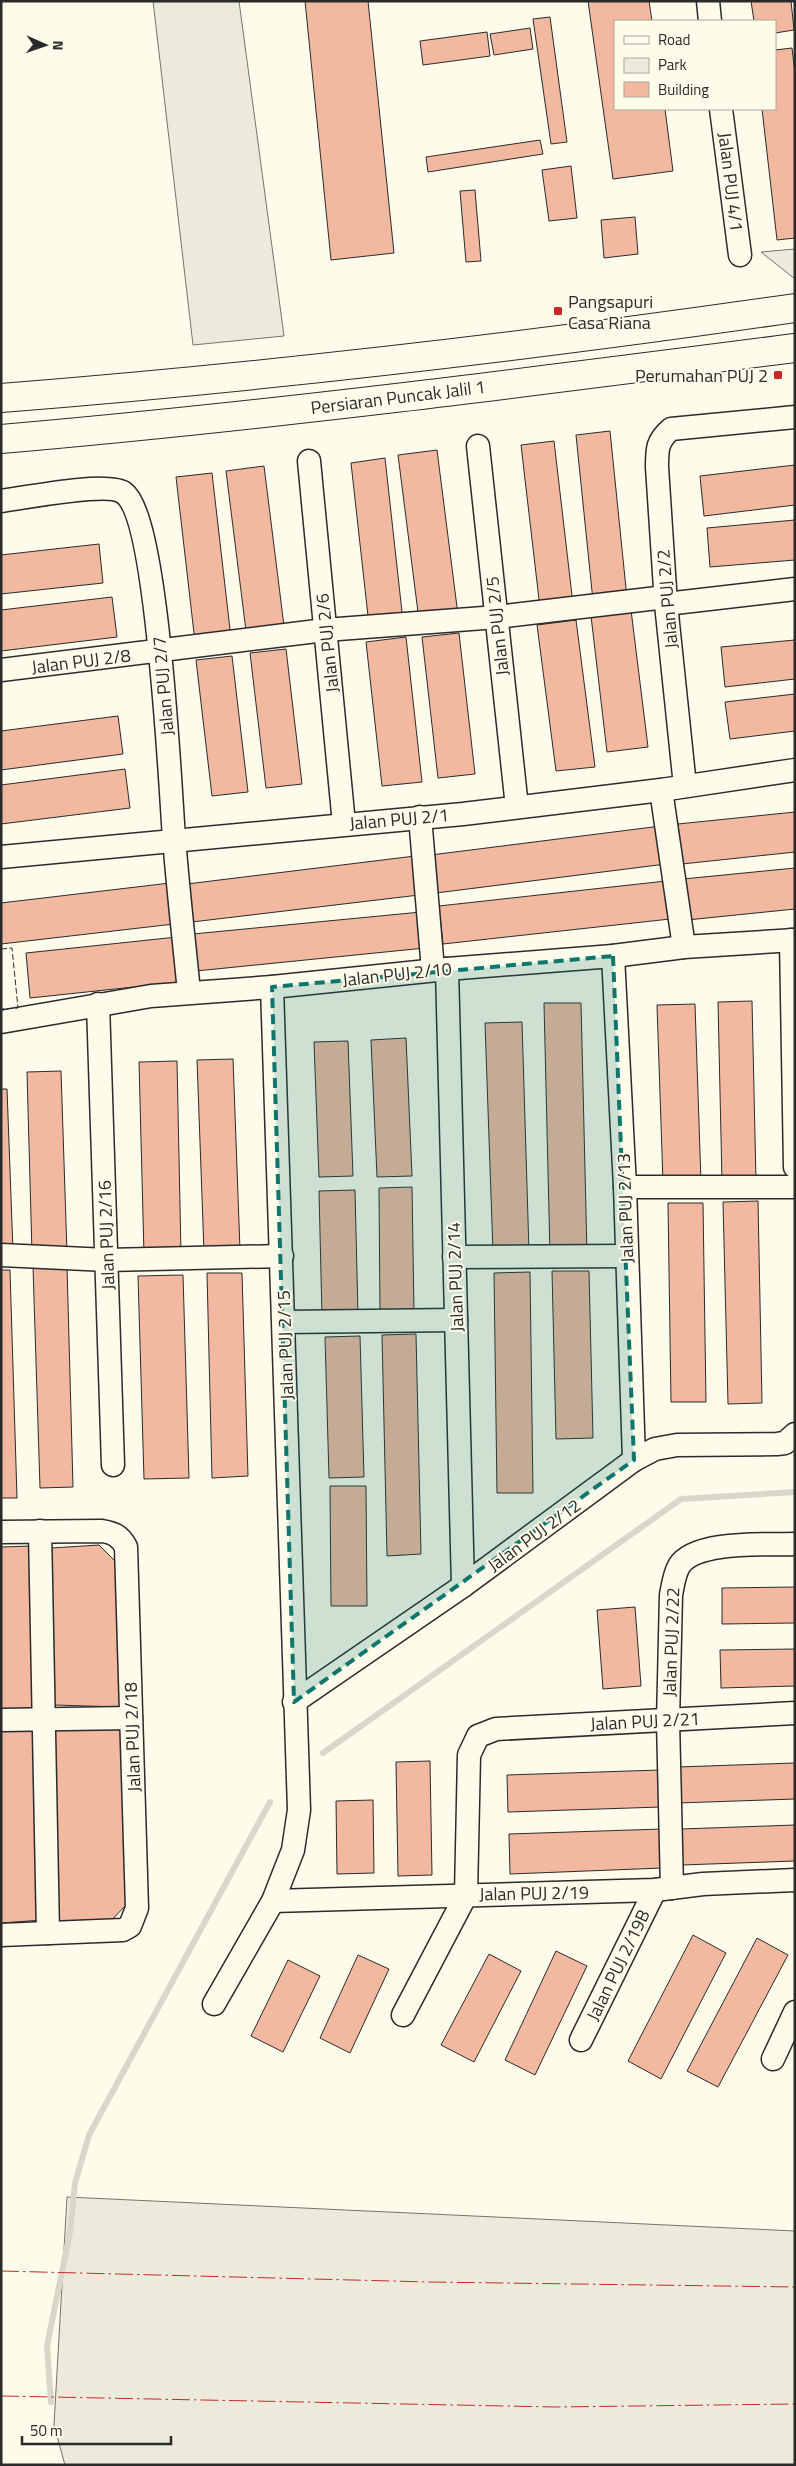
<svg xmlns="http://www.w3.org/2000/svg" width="796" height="2466" viewBox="0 0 796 2466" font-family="'Titillium Web',sans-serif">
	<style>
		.green { fill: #ecebdb; stroke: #74746e }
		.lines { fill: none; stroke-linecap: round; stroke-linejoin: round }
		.stream { stroke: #d8d7c9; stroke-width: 6 }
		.building { fill: #f2b8a0; stroke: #2b2b2b }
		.minor-casing { stroke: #2b2b2b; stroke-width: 25 }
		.major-casing { stroke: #2b2b2b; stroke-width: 30 }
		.minor { stroke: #fdfbea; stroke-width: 22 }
		.major { stroke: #fdfbea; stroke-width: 28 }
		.fence { stroke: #2b2b2b; stroke-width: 1; stroke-dasharray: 6 2.5; stroke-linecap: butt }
		.power { stroke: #c62828; stroke-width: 1; stroke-dasharray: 18 4 2.5 4; stroke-linecap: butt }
		.marked { fill: #0f766e; fill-opacity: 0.2; stroke: #0f766e; stroke-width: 4; stroke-dasharray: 10 6; stroke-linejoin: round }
		.poi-dot { fill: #c62828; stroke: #fdfbea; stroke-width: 2 }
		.labels { text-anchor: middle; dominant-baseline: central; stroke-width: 4; stroke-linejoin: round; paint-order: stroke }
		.street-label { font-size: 18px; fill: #2b2b2b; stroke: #fdfbea }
		.poi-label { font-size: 18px; fill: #2b2b2b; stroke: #fdfbea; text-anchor: start }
	</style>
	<rect width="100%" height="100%" fill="#fdfbea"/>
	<g class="green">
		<polygon points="153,1 239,1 284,336 193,345"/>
		<polygon points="795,249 795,279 761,252"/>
		<polygon points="67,2197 795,2231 795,2465 65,2465 54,2425"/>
	</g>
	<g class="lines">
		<g class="stream">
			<polyline points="323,1753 681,1499 795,1492"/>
			<polyline points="51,2402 47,2346 70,2232 75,2183 89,2135 270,1802"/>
		</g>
	</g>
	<g class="building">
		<polygon points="305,1 368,1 394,253 331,260"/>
		<polygon points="588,1 649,1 652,21 615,21 615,109 665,109 673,171 613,179"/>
		<polygon points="751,1 791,1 794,30 775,33 775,21 754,21"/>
		<polygon points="550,17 567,142 551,144 533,19"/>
		<polygon points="530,28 533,49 494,55 490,34"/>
		<polygon points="487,32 490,56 423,65 420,41"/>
		<polygon points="792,48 795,74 795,238 777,240 762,109 775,109 775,50"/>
		<polygon points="540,140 543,154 428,172 426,157"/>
		<polygon points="571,166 577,218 549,221 542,170"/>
		<polygon points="475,190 481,261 466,262 460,191"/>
		<polygon points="635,217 638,254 604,258 601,220"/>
		<polygon points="610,431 627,598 593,601 576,435"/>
		<polygon points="554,441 573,604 540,608 521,445"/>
		<polygon points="437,450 458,615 419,620 398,455"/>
		<polygon points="385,458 403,621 369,625 351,463"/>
		<polygon points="795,465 795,505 704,516 700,476"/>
		<polygon points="264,466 285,634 247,639 226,471"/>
		<polygon points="212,473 231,638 195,642 176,477"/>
		<polygon points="795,520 795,560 710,567 707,528"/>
		<polygon points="99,544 103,583 1,594 1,555"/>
		<polygon points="112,597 117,637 1,651 1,610"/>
		<polygon points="631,610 648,747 607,752 591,616"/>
		<polygon points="576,620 595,767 556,771 537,625"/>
		<polygon points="459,633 475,774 438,778 422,637"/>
		<polygon points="406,637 422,782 382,786 366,642"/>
		<polygon points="795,640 795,679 725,687 721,647"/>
		<polygon points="286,649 302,784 266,788 250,653"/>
		<polygon points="232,656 248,792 212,796 196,660"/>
		<polygon points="795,694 795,731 730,739 725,702"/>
		<polygon points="118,716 123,754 1,770 1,731"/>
		<polygon points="125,769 130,808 1,824 1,785"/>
		<polygon points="795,812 795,852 682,864 678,824"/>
		<polygon points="661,826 666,864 436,893 431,855"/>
		<polygon points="415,856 419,895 192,922 187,884"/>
		<polygon points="795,868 795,909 687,920 683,879"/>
		<polygon points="666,881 670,919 443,944 439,906"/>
		<polygon points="170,883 174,924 1,944 1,903"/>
		<polygon points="421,912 425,948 196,971 193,934"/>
		<polygon points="177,937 181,982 30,998 26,953"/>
		<polygon points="752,1001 756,1181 722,1182 718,1002"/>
		<polygon points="544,1003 581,1003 587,1254 550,1255"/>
		<polygon points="695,1004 701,1182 663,1183 657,1005"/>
		<polygon points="522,1022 529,1252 493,1253 485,1023"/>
		<polygon points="406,1038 412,1176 377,1177 371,1040"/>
		<polygon points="348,1041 353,1176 319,1177 314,1042"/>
		<polygon points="233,1059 240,1250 204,1252 197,1060"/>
		<polygon points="177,1061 181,1254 144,1255 139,1062"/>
		<polygon points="61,1071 67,1253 32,1254 27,1072"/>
		<polygon points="1,1089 7,1089 13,1251 1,1252"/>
		<polygon points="412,1187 414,1314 380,1314 379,1188"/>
		<polygon points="355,1190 358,1315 322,1316 319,1191"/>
		<polygon points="758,1201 762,1403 728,1404 723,1202"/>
		<polygon points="668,1203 703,1203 706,1402 671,1402"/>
		<polygon points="67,1266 73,1487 40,1488 33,1267"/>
		<polygon points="1,1270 10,1270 17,1498 1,1498"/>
		<polygon points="552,1271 589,1271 593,1438 556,1439"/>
		<polygon points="530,1272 533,1493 497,1493 494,1273"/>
		<polygon points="207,1273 242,1273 248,1476 212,1478"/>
		<polygon points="183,1275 189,1478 144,1479 138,1276"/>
		<polygon points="416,1334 421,1554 387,1556 382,1335"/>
		<polygon points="360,1336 364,1477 329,1478 325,1337"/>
		<polygon points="330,1486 366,1486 367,1606 331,1606"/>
		<polygon points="99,1545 116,1562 120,1707 54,1705 51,1548"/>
		<polygon points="32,1546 37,1708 1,1709 1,1547"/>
		<polygon points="795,1587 795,1623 722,1624 722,1588"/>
		<polygon points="635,1607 641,1686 603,1689 597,1610"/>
		<polygon points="795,1649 795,1686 721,1688 720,1650"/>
		<polygon points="37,1725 42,1920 1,1923 1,1727"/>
		<polygon points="121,1726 126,1905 109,1923 58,1923 52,1727"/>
		<polygon points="430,1761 432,1875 398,1876 396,1762"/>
		<polygon points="795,1763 795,1799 678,1803 677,1767"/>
		<polygon points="660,1770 661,1807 508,1812 507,1775"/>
		<polygon points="373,1800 374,1873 337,1874 336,1801"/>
		<polygon points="795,1825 795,1861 682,1865 681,1829"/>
		<polygon points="662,1829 663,1868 510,1874 509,1834"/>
		<polygon points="693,1935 726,1953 661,2079 628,2061"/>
		<polygon points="757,1938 788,1955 718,2087 687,2071"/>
		<polygon points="556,1951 587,1966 535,2075 505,2060"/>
		<polygon points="489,1954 521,1971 474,2062 441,2045"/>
		<polygon points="358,1955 389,1969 350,2053 320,2038"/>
		<polygon points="288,1960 320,1976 283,2052 251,2036"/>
	</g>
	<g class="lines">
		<g class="minor-casing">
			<g id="minor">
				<polyline points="708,1 710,21"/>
				<polyline points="721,109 740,255"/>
				<polyline points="478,446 517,807"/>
				<polyline points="309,461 344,824"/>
				<path d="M1,501C24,498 108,481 124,493C158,518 170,785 174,838C178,889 184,941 189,992"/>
				<polyline points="666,604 795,589"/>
				<polyline points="1,670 325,630 497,617 666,597"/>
				<path d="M685,786L666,604L657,467C657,449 657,441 671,429L795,417"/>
				<polyline points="661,790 684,947"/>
				<polyline points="420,817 433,970"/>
				<polyline points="1,857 463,814 661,790 795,770"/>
				<polyline points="791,940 795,1167"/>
				<polyline points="613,956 625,1187 634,1460"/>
				<polyline points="447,969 463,1586"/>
				<polyline points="98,1004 113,1465"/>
				<polyline points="1,1022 151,996 272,987 447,969 613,956 684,947 795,940"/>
				<polyline points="625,1187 795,1187"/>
				<polyline points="1,1255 107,1260 282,1256"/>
				<polyline points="454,1257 626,1256"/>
				<polyline points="284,1322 456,1320"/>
				<polyline points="40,1531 48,1933"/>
				<path d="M1,1532L102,1531C114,1533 120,1536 126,1547L137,1908L130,1926L123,1930L1,1935"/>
				<polyline points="294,1702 463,1586 634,1460 655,1449 677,1445 777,1444 785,1443 795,1434"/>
				<polyline points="1,1720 131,1718"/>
				<path d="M672,1888L668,1721L671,1595C673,1585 674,1575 679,1566C695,1540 767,1545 795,1544"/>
				<polyline points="273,1901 655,1890 703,1884 795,1880"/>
				<polyline points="214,2004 273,1901 293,1850 299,1810 272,987"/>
				<polyline points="403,2015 466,1895 469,1755 478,1736 496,1729 795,1713"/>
				<polyline points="581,2040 655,1890"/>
				<polyline points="773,2059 795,2012"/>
			</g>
		</g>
		<g class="major-casing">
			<g id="major">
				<path d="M1,398C266,377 532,346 795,308"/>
				<path d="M1,439C267,416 531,382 795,348"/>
			</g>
		</g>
		<use href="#minor" class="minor"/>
		<use href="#major" class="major"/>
		<polyline class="fence" points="1,949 12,948 18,1008 1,1009"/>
		<g class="power">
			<polyline points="1,2271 430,2282 795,2287"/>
			<polyline points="1,2396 555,2407 795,2404"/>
		</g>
	</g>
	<path class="marked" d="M613,956L634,1460L294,1702L272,987Z"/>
	<g class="poi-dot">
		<rect x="553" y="306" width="10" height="10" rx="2.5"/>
		<rect x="773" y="370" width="10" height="10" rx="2.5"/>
	</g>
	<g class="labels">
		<g class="street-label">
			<text transform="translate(731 182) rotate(83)">Jalan PUJ 4/1</text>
			<text transform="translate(398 397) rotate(-7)">Persiaran Puncak Jalil 1</text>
			<text transform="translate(667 599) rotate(-95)">Jalan PUJ 2/2</text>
			<text transform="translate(497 626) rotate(-96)">Jalan PUJ 2/5</text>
			<text transform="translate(327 643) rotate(-96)">Jalan PUJ 2/6</text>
			<text transform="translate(81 661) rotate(-7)">Jalan PUJ 2/8</text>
			<text transform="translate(163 686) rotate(-95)">Jalan PUJ 2/7</text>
			<text transform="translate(399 819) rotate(-5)">Jalan PUJ 2/1</text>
			<text transform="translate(397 974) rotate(-6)">Jalan PUJ 2/10</text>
			<text transform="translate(625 1208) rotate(-92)">Jalan PUJ 2/13</text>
			<text transform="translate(106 1235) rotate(-92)">Jalan PUJ 2/16</text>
			<text transform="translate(455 1277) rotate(-92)">Jalan PUJ 2/14</text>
			<text transform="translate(285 1345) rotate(-92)">Jalan PUJ 2/15</text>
			<text transform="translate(534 1535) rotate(-36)">Jalan PUJ 2/12</text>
			<text transform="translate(671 1642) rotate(-88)">Jalan PUJ 2/22</text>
			<text transform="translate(645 1721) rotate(-3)">Jalan PUJ 2/21</text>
			<text transform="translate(132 1737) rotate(-92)">Jalan PUJ 2/18</text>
			<text transform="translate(534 1893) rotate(-1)">Jalan PUJ 2/19</text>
			<text transform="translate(618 1965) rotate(-64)">Jalan PUJ 2/19B</text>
		</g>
		<g class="poi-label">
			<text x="568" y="301">Pangsapuri<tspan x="568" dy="21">Casa Riana</tspan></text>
			<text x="768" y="375" text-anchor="end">Perumahan PUJ 2</text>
		</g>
	</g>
	<rect width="796" height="2466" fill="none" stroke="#2b2b2b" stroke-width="5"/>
	<rect x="614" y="20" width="162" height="90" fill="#fdfbea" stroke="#a9a89e"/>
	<rect x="624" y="36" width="25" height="8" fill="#fdfbea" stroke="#a9a89e"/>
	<text x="658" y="45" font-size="15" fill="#2b2b2b">Road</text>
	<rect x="624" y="58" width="25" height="15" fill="#ecebdb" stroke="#a9a89e"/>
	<text x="658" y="70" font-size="15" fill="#2b2b2b">Park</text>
	<rect x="624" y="82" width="25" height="15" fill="#f2b8a0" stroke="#a9a89e"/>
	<text x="658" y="95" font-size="15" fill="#2b2b2b">Building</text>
	<g transform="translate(45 45) rotate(92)" stroke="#fdfbea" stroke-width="4" paint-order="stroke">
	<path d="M0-4L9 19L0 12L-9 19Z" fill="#2b2b2b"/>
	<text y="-8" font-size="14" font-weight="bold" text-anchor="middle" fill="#2b2b2b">N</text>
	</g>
	<path d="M22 2436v8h149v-8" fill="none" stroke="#2b2b2b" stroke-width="2.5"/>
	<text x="30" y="2436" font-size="15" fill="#2b2b2b" stroke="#fdfbea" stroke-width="4" paint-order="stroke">50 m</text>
</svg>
